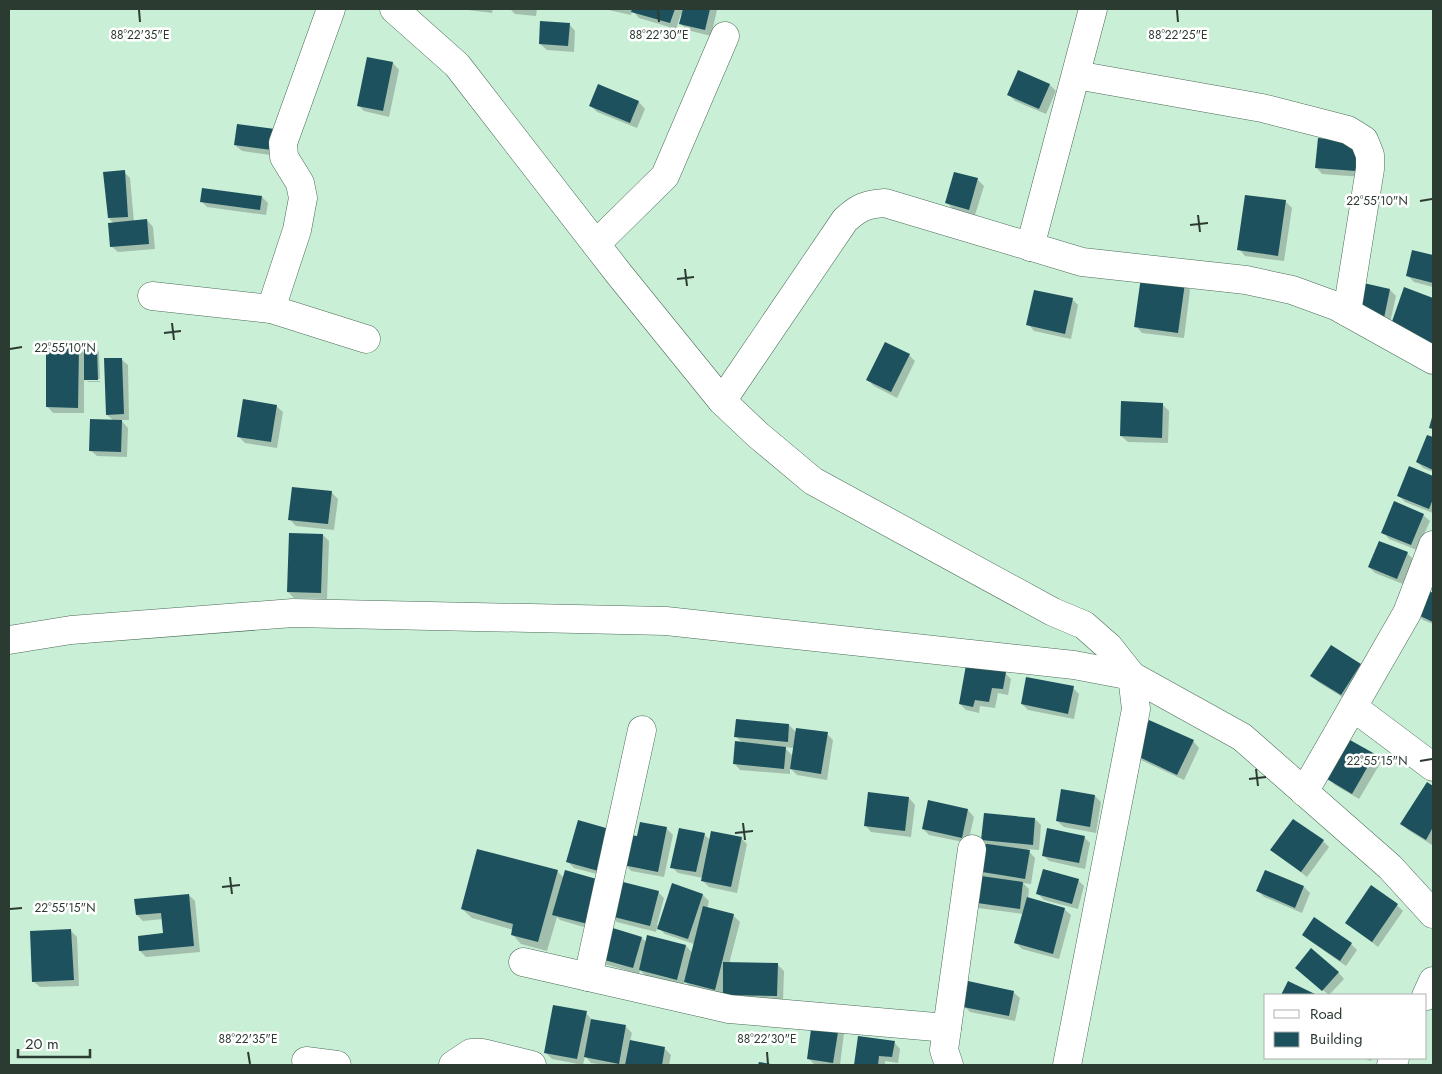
<svg xmlns="http://www.w3.org/2000/svg" width="1442" height="1074" viewBox="0 0 1442 1074" font-family="Jost,sans-serif">
	<style>
		.shadow { fill: #0003; fill-rule: evenodd }
		.building { fill: #1e515e }
		.lines { fill: none; stroke-linecap: round; stroke-linejoin: round }
		.minor-casing { stroke: #4a6b57; stroke-width: 29 }
		.minor { stroke: #fff; stroke-width: 28 }
		.ticks { fill: none; stroke: #2c3b32; stroke-width: 2 }
		.ticks-label { font-size: 12px; text-anchor: middle; fill: #2c3b32; stroke: #fff; stroke-width: 5; stroke-linejoin: round; paint-order: stroke }
	</style>
	<rect width="100%" height="100%" fill="#caefd7"/>
	<g class="shadow">
		<polygon points="460,9 493,9 492,13"/>
		<polygon points="510,9 537,9 536,16 515,14"/>
		<polygon points="604,9 716,9 717,10 711,36 687,30 681,24 683,15 681,14 676,29 639,18 632,10 631,15"/>
		<polygon points="569,24 575,31 574,52 547,50 540,44"/>
		<polygon points="368,58 393,63 399,70 389,117 364,111 358,105"/>
		<polygon points="1050,85 1056,91 1046,114 1015,101 1009,95"/>
		<polygon points="599,86 639,102 645,109 637,128 597,112 590,105"/>
		<polygon points="238,125 278,156 242,151 235,145"/>
		<polygon points="1358,143 1362,177 1322,174 1316,167"/>
		<polygon points="124,172 130,178 134,222 147,220 153,227 155,249 118,252 111,246 114,224 109,218"/>
		<polygon points="977,179 984,186 975,215 953,209 947,203"/>
		<polygon points="262,197 268,203 266,215 207,207 201,201"/>
		<polygon points="1285,201 1292,208 1284,261 1245,256 1239,249"/>
		<polygon points="1413,251 1433,256 1433,287 1414,282 1408,276"/>
		<polygon points="1184,284 1190,290 1184,338 1142,333 1136,326"/>
		<polygon points="1390,290 1396,296 1390,323 1360,317"/>
		<polygon points="1072,299 1078,305 1071,339 1034,331 1028,324"/>
		<polygon points="78,347 85,354 96,349 99,352 100,379 86,379 86,381 84,378 84,413 53,413 47,406"/>
		<polygon points="909,355 915,361 897,398 874,386 868,380"/>
		<polygon points="121,359 128,365 129,420 121,420 128,428 127,457 97,456 90,450 114,421 107,415"/>
		<polygon points="87,381 100,381 100,382 88,382"/>
		<polygon points="1162,404 1169,411 1168,443 1128,442 1121,436"/>
		<polygon points="276,406 283,412 277,448 245,443 238,436"/>
		<polygon points="1428,437 1433,439 1433,472 1423,468 1417,462"/>
		<polygon points="1410,468 1433,477 1433,513 1405,502 1399,496"/>
		<polygon points="331,492 338,499 334,530 296,526 289,519"/>
		<polygon points="1423,515 1430,521 1417,550 1389,539 1383,532"/>
		<polygon points="323,535 329,541 327,599 294,598 288,592"/>
		<polygon points="1407,553 1413,559 1403,584 1375,573 1369,567"/>
		<polygon points="1427,592 1433,594 1433,624 1423,620 1417,614"/>
		<polygon points="1360,665 1366,671 1347,700 1318,682 1312,676"/>
		<polygon points="1005,673 1011,679 1008,695 998,693 995,708 980,706 979,713 966,710 960,704"/>
		<polygon points="1073,688 1079,694 1074,719 1028,710 1022,704"/>
		<path d="M789,725L797,733L827,734L833,740L827,780L797,775L790,768V774L740,770L734,763L743,743L736,737ZM784,747L794,748L793,756Z"/>
		<polygon points="1193,741 1199,748 1184,780 1141,760 1135,754"/>
		<polygon points="1350,741 1374,755 1381,762 1359,799 1335,785 1329,779"/>
		<polygon points="1427,784 1433,788 1432,845 1408,830 1402,824"/>
		<polygon points="1095,796 1101,802 1096,833 1064,827 1057,821"/>
		<polygon points="909,798 915,805 911,837 871,832 865,825"/>
		<polygon points="928,802 968,810 974,817 968,843 929,835 923,829"/>
		<polygon points="1035,819 1041,825 1039,850 1027,849 1035,858 1031,884 1023,883 1029,889 1028,899 1064,909 1071,915 1059,959 1022,949 1016,943 1023,914 978,908 972,902 984,878 977,871 989,846 982,839"/>
		<polygon points="666,828 673,835 664,877 631,871 625,864"/>
		<polygon points="613,831 608,877 574,868 568,862"/>
		<polygon points="704,834 711,841 741,838 747,844 737,893 709,887 702,880 703,878 678,873 672,867"/>
		<polygon points="1084,837 1090,843 1085,869 1049,861 1043,855"/>
		<polygon points="1323,841 1329,847 1307,877 1272,850"/>
		<polygon points="557,871 564,878 594,930 560,920 557,917 547,951 521,944 512,934 513,930 472,918 462,909"/>
		<polygon points="1266,871 1304,887 1310,893 1302,913 1264,897 1258,891"/>
		<polygon points="1078,880 1084,886 1078,909 1044,900 1038,894"/>
		<polygon points="673,885 703,895 709,901 707,909 734,916 740,922 729,964 777,964 784,971 783,1002 730,1001 722,993 722,995 691,988 685,981 683,985 646,976 640,970 639,974 601,963 642,938 647,943 648,936 686,946 692,952 694,944 665,934 657,927 656,932 617,922 611,916 658,892 664,898 657,925 659,926"/>
		<polygon points="189,895 195,901 200,952 146,957 140,951 164,935 163,919 143,921 137,915"/>
		<polygon points="1397,905 1403,911 1378,947 1347,923"/>
		<polygon points="71,931 77,937 79,986 40,987 33,981"/>
		<polygon points="1303,935 1351,944 1357,950 1346,966 1310,941"/>
		<polygon points="1338,972 1344,979 1329,995 1303,974"/>
		<polygon points="1013,992 1020,998 1015,1021 970,1012 964,1006"/>
		<polygon points="586,1013 592,1020 626,1027 632,1033 630,1042 664,1048 671,1055 669,1065 605,1065 591,1063 585,1056 583,1065 552,1059 546,1053"/>
		<polygon points="838,1027 844,1033 840,1065 815,1065 808,1058"/>
		<polygon points="859,1038 894,1042 900,1049 898,1063 885,1061 885,1065 855,1065"/>
		<polygon points="1363,1058 1372,1058 1371,1061"/>
	</g>
	<g class="building">
		<polygon points="632,9 675,9 670,23 631,12"/>
		<polygon points="683,9 710,9 705,30 679,24"/>
		<polygon points="540,21 570,23 568,46 539,44"/>
		<polygon points="367,57 393,62 383,111 357,106"/>
		<polygon points="1018,70 1050,84 1039,109 1007,95"/>
		<polygon points="598,84 639,101 630,123 589,106"/>
		<polygon points="237,124 275,129 272,150 234,145"/>
		<polygon points="1318,138 1359,142 1356,171 1315,168"/>
		<polygon points="125,170 128,217 108,218 103,172"/>
		<polygon points="954,172 978,178 969,210 945,203"/>
		<polygon points="202,188 262,196 260,210 200,202"/>
		<polygon points="1245,195 1286,200 1278,256 1237,250"/>
		<polygon points="147,219 149,244 110,247 108,223"/>
		<polygon points="1412,250 1433,255 1433,283 1406,276"/>
		<polygon points="1141,277 1185,283 1178,333 1134,327"/>
		<polygon points="1359,282 1390,289 1384,318 1353,311"/>
		<polygon points="1404,287 1433,298 1433,346 1388,333"/>
		<polygon points="1034,290 1073,298 1065,334 1026,325"/>
		<polygon points="885,342 910,354 891,392 866,380"/>
		<polygon points="46,346 79,346 78,408 46,407"/>
		<polygon points="84,348 97,348 98,380 84,380"/>
		<polygon points="104,358 122,358 124,414 106,415"/>
		<polygon points="243,399 277,405 271,442 237,437"/>
		<polygon points="1121,401 1163,403 1162,438 1120,436"/>
		<polygon points="1433,414 1433,429 1429,428"/>
		<polygon points="90,419 122,420 121,452 89,451"/>
		<polygon points="1427,435 1433,437 1433,470 1416,462"/>
		<polygon points="1409,466 1433,476 1433,499 1429,509 1397,496"/>
		<polygon points="292,487 332,491 328,524 288,520"/>
		<polygon points="1394,501 1424,514 1411,545 1381,533"/>
		<polygon points="289,533 323,534 321,593 287,592"/>
		<polygon points="1379,541 1408,552 1397,579 1368,567"/>
		<polygon points="1427,590 1433,593 1433,622 1416,614"/>
		<polygon points="1331,645 1361,664 1341,695 1310,676"/>
		<polygon points="966,665 1006,672 1003,689 992,688 989,702 975,700 973,707 959,704"/>
		<polygon points="1026,677 1074,686 1068,714 1021,704"/>
		<polygon points="736,719 789,724 788,742 734,737"/>
		<polygon points="1149,720 1194,740 1177,775 1133,754"/>
		<polygon points="796,728 828,732 821,774 790,769"/>
		<polygon points="1350,740 1375,754 1352,794 1327,779"/>
		<polygon points="735,741 786,747 784,769 733,764"/>
		<polygon points="1427,782 1433,786 1433,827 1426,840 1400,824"/>
		<polygon points="1061,789 1095,795 1090,827 1056,821"/>
		<polygon points="868,792 909,797 905,831 864,826"/>
		<polygon points="928,800 968,809 962,838 922,829"/>
		<polygon points="984,813 1035,818 1033,845 981,840"/>
		<polygon points="1293,819 1324,840 1301,872 1270,850"/>
		<polygon points="578,820 613,830 602,872 566,862"/>
		<polygon points="640,822 667,827 658,872 623,865 630,835 637,836"/>
		<polygon points="679,828 705,833 696,872 670,868"/>
		<polygon points="1047,828 1085,836 1079,863 1042,856"/>
		<polygon points="711,831 742,837 731,887 701,881"/>
		<polygon points="980,843 1030,850 1025,879 976,871"/>
		<polygon points="477,849 558,870 538,942 511,935 513,924 461,909"/>
		<polygon points="1043,869 1079,879 1072,904 1036,894"/>
		<polygon points="565,870 600,880 588,924 552,915"/>
		<polygon points="1265,870 1304,886 1295,908 1256,891"/>
		<polygon points="974,875 1023,882 1020,909 970,902"/>
		<polygon points="619,881 659,891 650,926 610,916"/>
		<polygon points="672,883 703,894 688,939 657,929"/>
		<polygon points="1371,885 1398,904 1372,942 1345,923"/>
		<polygon points="189,894 194,946 139,951 138,936 163,933 161,913 136,915 134,899"/>
		<polygon points="1027,897 1065,908 1053,954 1014,943"/>
		<polygon points="703,906 734,914 715,990 684,982"/>
		<polygon points="1314,917 1352,943 1340,961 1302,935"/>
		<polygon points="603,925 642,937 633,968 594,957"/>
		<polygon points="71,929 74,980 32,982 30,931"/>
		<polygon points="647,935 686,945 677,980 639,970"/>
		<polygon points="1311,948 1339,972 1322,991 1295,968"/>
		<polygon points="723,962 778,963 777,996 723,995"/>
		<polygon points="968,981 1014,991 1009,1016 963,1007"/>
		<polygon points="1288,981 1317,995 1281,995"/>
		<polygon points="553,1005 587,1011 577,1059 544,1053"/>
		<polygon points="591,1019 626,1025 619,1064 584,1057"/>
		<polygon points="812,1022 839,1026 833,1063 807,1059"/>
		<polygon points="858,1036 895,1041 892,1057 879,1056 878,1065 854,1065"/>
		<polygon points="630,1040 665,1047 662,1065 625,1065"/>
		<polygon points="759,1062 771,1064 771,1065 758,1065"/>
	</g>
	<g class="lines">
		<g class="minor-casing">
			<g id="minor">
				<polyline points="394,9 457,65 619,274 722,401 758,435 813,481 1053,612 1084,625 1109,647 1132,676 1136,709 1067,1065"/>
				<polyline points="1076,75 1262,108 1348,130 1364,140 1370,155 1370,169 1347,312"/>
				<polyline points="596,244 665,176 725,36"/>
				<polyline points="1030,247 1093,9"/>
				<polyline points="152,296 271,309 366,339"/>
				<polyline points="271,309 297,230 303,198 300,183 284,157 283,143 331,9"/>
				<path d="M722,401L845,220C858,208 866,204 885,203L1082,262L1246,280L1292,290L1336,306L1433,360"/>
				<polyline points="9,640 71,630 293,613 666,621 1074,665 1132,676 1242,737 1390,867 1433,914"/>
				<polyline points="1353,707 1433,767"/>
				<polyline points="1304,792 1407,613 1433,545"/>
				<polyline points="523,962 729,1009 947,1028"/>
				<polyline points="588,977 642,730"/>
				<polyline points="1426,996 1433,981"/>
				<polyline points="306,1061 337,1065"/>
				<polyline points="453,1065 471,1053 483,1053 532,1065"/>
				<polyline points="949,1065 944,1050 972,849"/>
				<polyline points="1391,1065 1395,1058"/>
			</g>
		</g>
		<use href="#minor" class="minor"/>
	</g>
	<path class="ticks" d="M139,10L140,22M658,10L659,22M1177,10L1178,22M1420,201L1432,199M1198,215L1200,232M1190,225L1208,223M685,269L687,286M677,279L694,277M172,323L174,340M164,333L181,331M10,349L22,347M1420,761L1432,759M1256,769L1258,786M1249,779L1266,777M743,823L745,840M735,833L753,831M230,877L232,894M222,887L240,885M10,909L22,908M248,1052L250,1064M767,1052L768,1064"/>
	<g class="ticks-label">
		<text x="140" y="39">88°22'35"E</text>
		<text x="659" y="39">88°22'30"E</text>
		<text x="1178" y="39">88°22'25"E</text>
		<text x="1377" y="205">22°55'10"N</text>
		<text x="65" y="352">22°55'10"N</text>
		<text x="1377" y="765">22°55'15"N</text>
		<text x="65" y="912">22°55'15"N</text>
		<text x="248" y="1043">88°22'35"E</text>
		<text x="767" y="1043">88°22'30"E</text>
	</g>
	<rect width="1442" height="1074" fill="none" stroke="#2c3b32" stroke-width="20"/>
	<rect x="1264" y="994" width="162" height="65" fill="#ffffff" stroke="#abb1ad"/>
	<rect x="1274" y="1010" width="25" height="8" fill="#ffffff" stroke="#abb1ad"/>
	<text x="1310" y="1019" font-size="15" fill="#2c3b32">Road</text>
	<rect x="1274" y="1032" width="25" height="15" fill="#1e515e" stroke="#abb1ad"/>
	<text x="1310" y="1044" font-size="15" fill="#2c3b32">Building</text>
	<path d="M18 1049v8h72v-8" fill="none" stroke="#2c3b32" stroke-width="2.5"/>
	<text x="25" y="1049" font-size="15" fill="#2c3b32" stroke="#ffffff" stroke-width="4" paint-order="stroke">20 m</text>
</svg>
